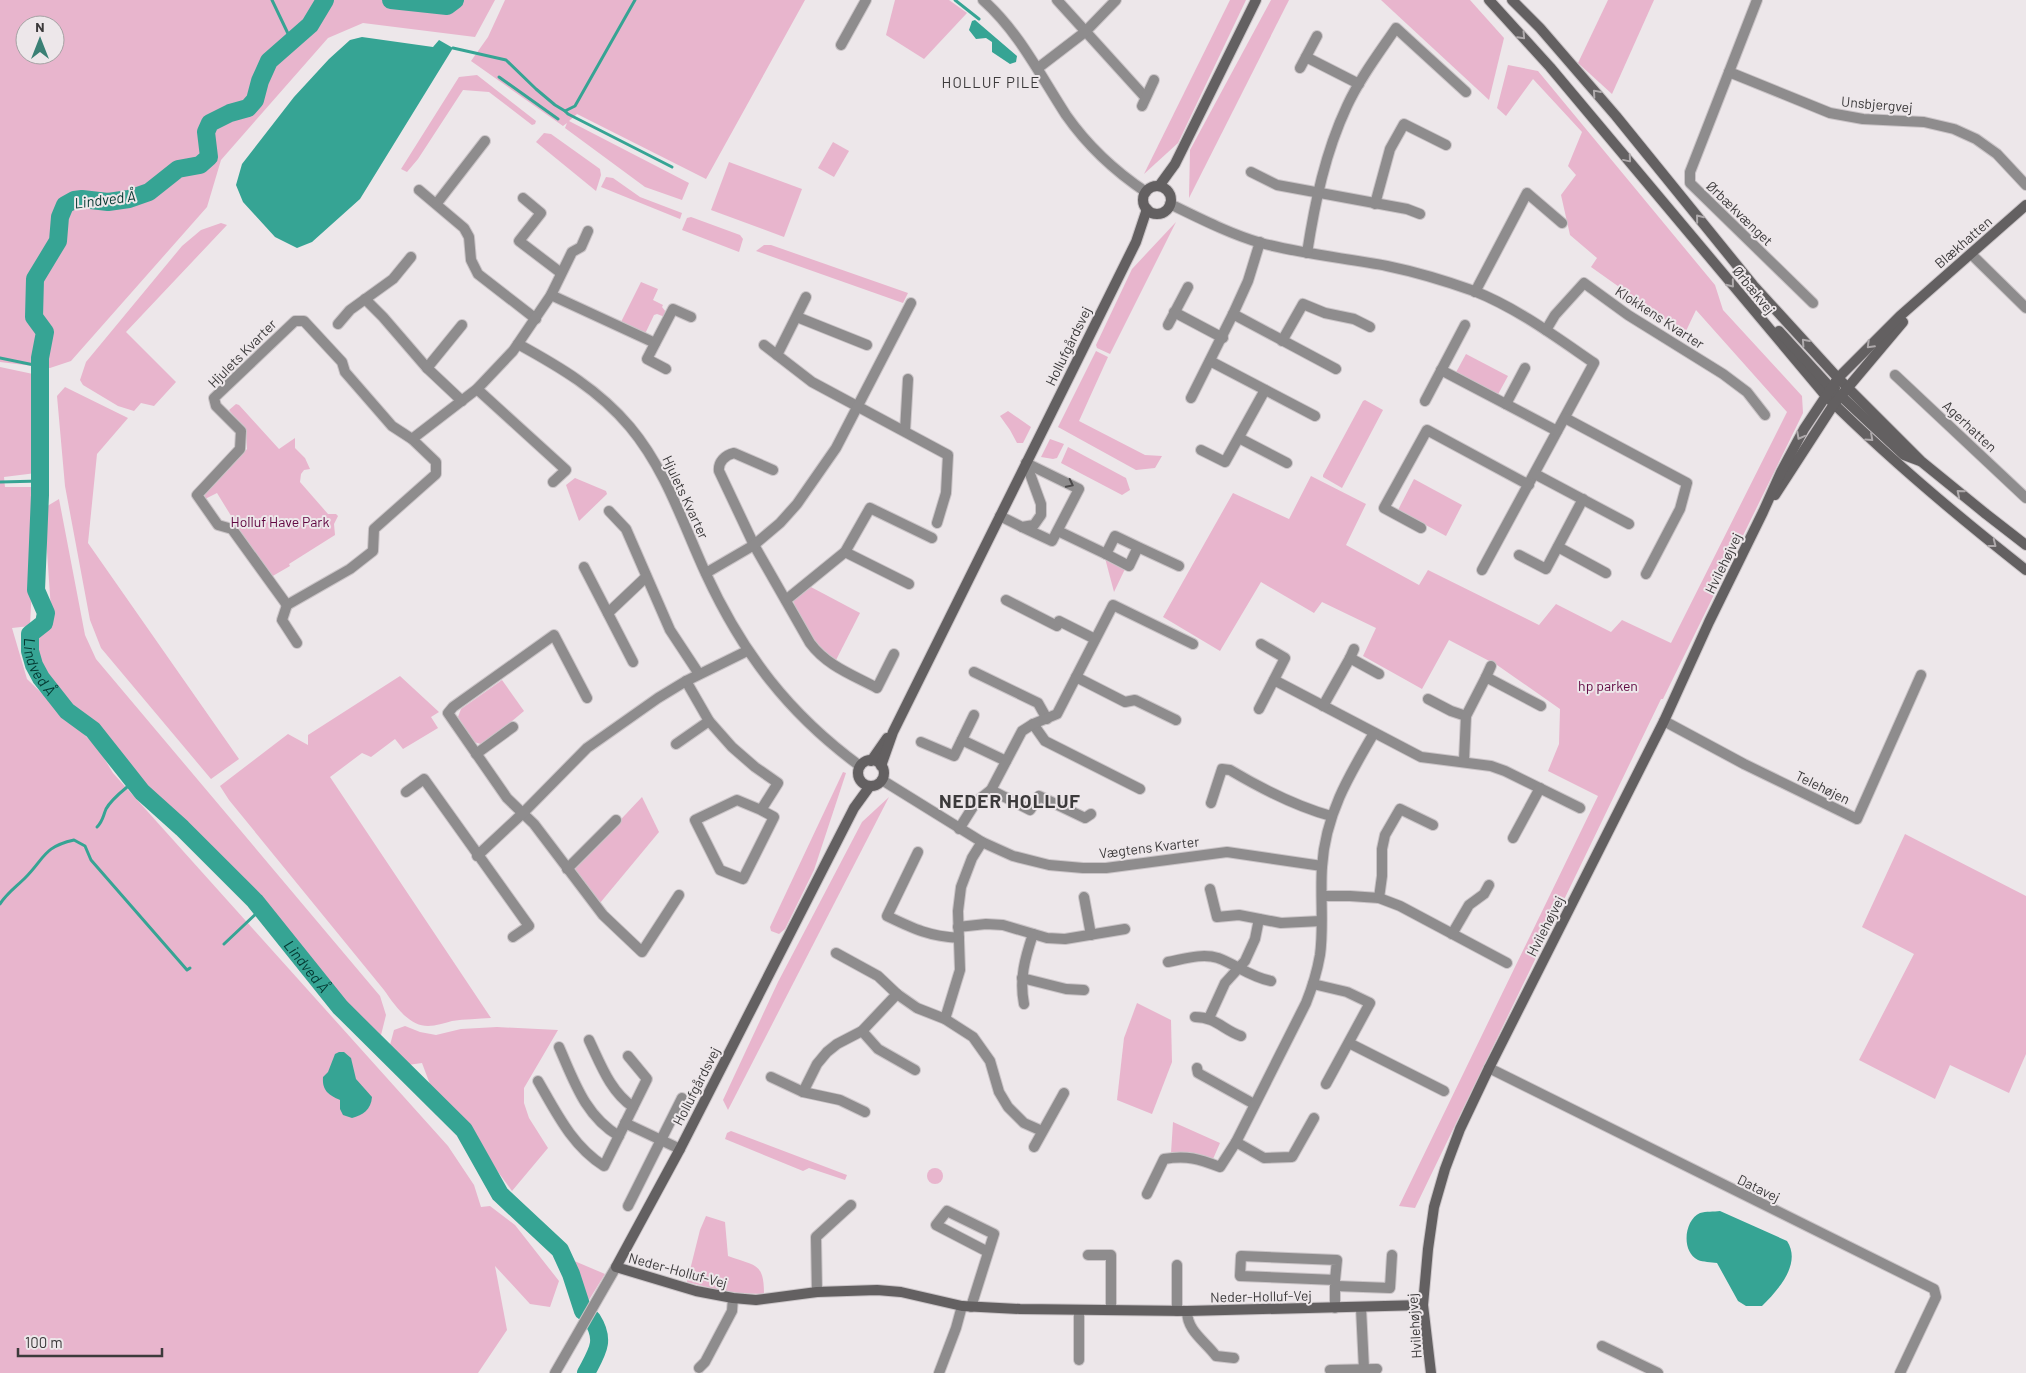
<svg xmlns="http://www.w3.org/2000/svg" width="2026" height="1373" viewBox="0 0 2026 1373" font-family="Barlow,sans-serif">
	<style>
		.green { fill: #e8b5cd; fill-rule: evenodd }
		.water { fill: #36a494 }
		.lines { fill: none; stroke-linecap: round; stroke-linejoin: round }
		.stream { stroke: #36a494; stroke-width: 3 }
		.river { stroke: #36a494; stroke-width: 18 }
		.street-casing { stroke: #cac4c7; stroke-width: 12 }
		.secondary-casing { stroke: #cac4c7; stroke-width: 12 }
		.street { stroke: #8e8c8d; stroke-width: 10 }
		.secondary { stroke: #636061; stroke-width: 10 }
		.oneway { stroke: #afaaac }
		.oneway2 { stroke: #4c4a4b }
		.labels { text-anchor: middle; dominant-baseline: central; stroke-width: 4; stroke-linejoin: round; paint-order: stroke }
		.street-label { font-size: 14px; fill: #3c3a3b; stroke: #ede7ea }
		.park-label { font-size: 14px; fill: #600741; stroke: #ede7ea }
		.neighbourhood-label { font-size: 15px; letter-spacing: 1px; fill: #3c3a3b; stroke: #ede7ea }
		.water-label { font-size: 15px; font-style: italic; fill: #043831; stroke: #ede7ea }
		.district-label { font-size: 19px; font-weight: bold; letter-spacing: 1px; fill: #3c3a3b; stroke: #ede7ea }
	</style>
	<rect width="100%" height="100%" fill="#ede7ea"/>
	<g class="green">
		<path d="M0,0H495L475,37L363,23L328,38L221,160L207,207L71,361L50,368L0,362ZM25,25H55V55H25Z"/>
		<polygon points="505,0 805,0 706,179 577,114 569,121 689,183 682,200 645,187 565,128 567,123 563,126 471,61 488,37"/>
		<polygon points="895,0 949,0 967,13 924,59 886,35"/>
		<polygon points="1230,0 1246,0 1178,143 1144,174"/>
		<polygon points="1271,0 1289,0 1189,198 1190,150"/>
		<polygon points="1381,0 1470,0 1504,38 1489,100"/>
		<polygon points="1608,0 1654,0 1612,94 1578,63"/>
		<polygon points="1508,65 1538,71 1715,285 1723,310 1802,396 1803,413 1663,699 1661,699 1415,1208 1399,1206 1598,796 1548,771 1559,744 1560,709 1497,665 1449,640 1422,689 1363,656 1376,628 1322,602 1314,613 1261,582 1220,651 1163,617 1233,493 1289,519 1311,476 1366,504 1346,545 1419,585 1428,570 1539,625 1556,604 1611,632 1622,620 1671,643 1787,412 1696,310 1686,331 1670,323 1591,267 1597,258 1570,235 1561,195 1576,175 1568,166 1582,132 1533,79 1506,116 1497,108"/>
		<polygon points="477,75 536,121 535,124 532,125 489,92 463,90 418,159 407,172 401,169 459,77"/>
		<polygon points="544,133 551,134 600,169 601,175 596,191 536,142"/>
		<polygon points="833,142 849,151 834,177 818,168"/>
		<polygon points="729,162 802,189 784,237 711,210"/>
		<polygon points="606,177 613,178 640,197 682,213 680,219 601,187"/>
		<polygon points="691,217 740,235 743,239 739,252 682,230 687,218"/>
		<polygon points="1176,222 1110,354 1097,348 1096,345 1132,269"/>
		<polygon points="221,223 227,225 126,332 176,382 154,406 141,403 134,411 118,406 83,385 80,380 86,362 182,246 201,230"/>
		<polygon points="764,245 771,245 908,293 903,303 756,251"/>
		<polygon points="641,282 658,289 653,300 663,305 662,307 666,312 665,317 657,314 654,315 644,336 620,324"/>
		<polygon points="1096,351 1108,357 1079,421 1145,455 1162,456 1155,468 1136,470 1058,427"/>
		<polygon points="1466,354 1508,376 1496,398 1454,376"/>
		<polygon points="0,367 33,374 36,473 4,477 5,487 37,487 30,626 12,628 27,679 98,748 113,773 448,1146 474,1185 481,1207 490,1206 515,1225 559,1281 550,1307 530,1304 495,1266 507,1330 478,1373 0,1373"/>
		<polygon points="65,387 128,418 97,454 88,543 239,759 211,779 101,648 90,620 65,486 57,396"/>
		<polygon points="1365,400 1383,410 1342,488 1323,477 1323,475 1363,401"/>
		<polygon points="236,404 239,405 279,449 295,438 295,448 305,458 310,469 304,470 301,474 300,482 328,514 336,514 338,516 334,524 335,535 289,564 290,566 271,577 238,535 241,532 217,493 205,499 205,494 247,449 246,431 229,410"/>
		<polygon points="1008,411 1031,427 1023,443 1017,443 1010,430 1000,416"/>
		<polygon points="1050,439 1064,444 1057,458 1053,459 1041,457"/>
		<polygon points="1068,447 1126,478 1130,490 1122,495 1061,463"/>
		<polygon points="575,478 606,491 607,494 579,521 566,485"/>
		<polygon points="1414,479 1462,505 1446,536 1398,510"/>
		<polygon points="59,499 85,635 96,659 380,996 386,1015 381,1035 333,992 250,890 207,846 140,786 115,750 93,722 70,709 39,669 31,644 35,634 52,624 44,508"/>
		<polygon points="1105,558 1125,569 1114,592"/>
		<path d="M809,586L860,613L835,662C817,645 797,623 793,598Z"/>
		<path d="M400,676L439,712L431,717L438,728L403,749L395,739L371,757L362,753L330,777L491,1018C478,1019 465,1019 452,1021C444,1023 436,1026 428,1026C408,1026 394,1004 384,990L229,800L220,786L288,734L308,745V735Z"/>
		<polygon points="502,680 524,711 484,745 474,742 458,717 461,709"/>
		<polygon points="843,772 846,773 814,870 785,929 779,934 771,931 770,927"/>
		<polygon points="642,797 659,832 600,903 575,874 576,867"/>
		<polygon points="889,797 728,1110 723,1100 778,982 862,822"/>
		<polygon points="1905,834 2026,896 2026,1054 2009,1093 1950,1065 1935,1099 1859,1060 1914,954 1862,927"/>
		<polygon points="1137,1003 1171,1020 1172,1062 1152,1114 1117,1100 1124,1038"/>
		<polygon points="405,1026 420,1032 436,1035 461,1029 497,1027 558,1030 524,1088 524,1103 529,1118 548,1148 512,1191 457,1116 431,1087 422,1063 408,1065 390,1045 394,1030"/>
		<polygon points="1173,1122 1220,1143 1213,1159 1194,1154 1171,1153"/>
		<polygon points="731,1131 847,1175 845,1180 809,1168 803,1171 725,1139 727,1133"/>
		<circle cx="935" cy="1176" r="8"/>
		<path d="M706,1216L725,1222L728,1256C755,1266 764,1262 764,1294L731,1293L687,1282L700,1230Z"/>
		<polygon points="572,1260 605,1274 584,1308"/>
	</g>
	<g class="water">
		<polygon points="975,20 1017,56 1016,62 1010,64 992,52 992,42 986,38 976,39 969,30 972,21"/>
		<polygon points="362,37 433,47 439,40 453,48 360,199 312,242 297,248 275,237 243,202 236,185 242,164 294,97 329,59 350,40"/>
		<path d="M339,1052H344L351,1058L356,1079L372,1097C371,1110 363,1115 352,1118L343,1115L340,1109V1100C329,1095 322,1091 323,1077L328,1072L335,1054Z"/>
		<path d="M1720,1211L1787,1241C1802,1264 1778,1290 1762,1306H1746L1738,1301L1717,1263C1711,1262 1703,1262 1698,1260C1681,1252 1684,1220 1700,1213C1706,1211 1714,1212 1720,1211Z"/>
	</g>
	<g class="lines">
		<g class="stream">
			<polyline points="272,0 292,42"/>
			<polyline points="955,0 979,19"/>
			<polyline points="453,48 506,60 536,89 555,105 565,111 575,106 635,0"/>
			<polyline points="499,77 558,119"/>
			<polyline points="565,111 568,114 672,167"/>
			<polyline points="0,358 39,366"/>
			<polyline points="0,482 40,481"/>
			<path d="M97,827C103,821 103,816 106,809C112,798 124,790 133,782"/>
			<path d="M0,904C7,893 16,887 25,878C45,858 43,847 74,840L85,846L91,860L187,970L190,968"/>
			<polyline points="224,944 261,909"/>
		</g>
		<g class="river">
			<path id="s1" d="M325,0L310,25L269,61L260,81L255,100L248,108L230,113L210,123L206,132L209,157L200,165L178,169L149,192L129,199L108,202L82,199L74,200L65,205L60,217L58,241L35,279L34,317L45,332L40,358V495L36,590L46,613L44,623L30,634V651L34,665L41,678L67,711L93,730L142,792L182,828L255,901L340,1007L464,1130L500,1194L560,1250L571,1274L583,1311"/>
			<polyline points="391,0 447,6 455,0"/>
			<path d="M586,1373C597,1352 606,1341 592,1319"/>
		</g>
		<g class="street-casing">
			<g id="street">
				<path d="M983,0C1019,32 1040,75 1066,115C1087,145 1116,172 1146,192"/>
				<polyline points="1057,0 1145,97"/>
				<polyline points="1757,0 1729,72 1830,113 1863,119 1924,122 1954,129 1976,139 1997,154 2026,185"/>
				<polyline points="841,45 866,0"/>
				<polyline points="1306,57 1359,84"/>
				<polyline points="1038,68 1085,32 1116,0"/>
				<polyline points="1300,68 1317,36"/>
				<polyline points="1729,72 1690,172 1690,183 1813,303"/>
				<polyline points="1142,106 1154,80"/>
				<polyline points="1251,172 1277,185 1407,209 1420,214"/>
				<polyline points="419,190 464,228 469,237 471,260 478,274 536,319"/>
				<polyline points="523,198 541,213 519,241 561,273"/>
				<polyline points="437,203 485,141"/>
				<path d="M1170,204C1199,218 1230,234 1261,243C1302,254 1345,258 1387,266C1416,272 1446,281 1474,291C1517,308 1556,337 1594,363L1482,570"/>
				<polyline points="1375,204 1390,149 1404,124 1446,145"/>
				<path d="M1307,253C1315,202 1325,153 1347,106C1360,78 1379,53 1396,28L1466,92"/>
				<polyline points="1971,254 2026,308"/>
				<polyline points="1475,292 1527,193 1562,223"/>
				<polyline points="551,295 655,343"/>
				<polyline points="365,299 383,317 427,368 462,401"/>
				<polyline points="1174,312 1223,338"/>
				<polyline points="1233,314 1336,369"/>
				<polyline points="797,317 867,345"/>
				<polygon points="295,321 304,321 342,362 345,372 392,426 412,439 436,462 436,474 374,529 373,551 350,569 287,605 232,529 218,525 197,495 240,449 241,431 216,406 214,398"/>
				<polyline points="338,324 350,310 393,279 411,257"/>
				<polyline points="1168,325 1188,287"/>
				<polyline points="1546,330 1555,315 1584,283 1628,315 1723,374 1747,392 1765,415"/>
				<polyline points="1282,341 1303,304 1325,313 1354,319 1370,327"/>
				<path d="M518,344C560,367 599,390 630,427C666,470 683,524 706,574C743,654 789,714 860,766"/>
				<polyline points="764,345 812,382 948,455 946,493 937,523"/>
				<polyline points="777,355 806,297"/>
				<polyline points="1210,361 1315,416"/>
				<polyline points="427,368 462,325"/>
				<polyline points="666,369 647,359 673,309 691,317"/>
				<polyline points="1441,370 1557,431"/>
				<polyline points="1895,375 2026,498"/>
				<polyline points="477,389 566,470 553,482"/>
				<polyline points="1191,398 1233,314 1248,281 1260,242"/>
				<polyline points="1425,401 1465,325"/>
				<polyline points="1506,404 1525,368"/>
				<polyline points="1565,418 1687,483 1680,509 1646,574"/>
				<polyline points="905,431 908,379"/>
				<polyline points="1239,438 1287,463"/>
				<polyline points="412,439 477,389 513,351 551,295 572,252 581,247 588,231"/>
				<polyline points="1201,450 1225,462 1265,390"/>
				<path d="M773,470L734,453C725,455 718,462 719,471L754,545L810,643C827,666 853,675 877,688L894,654"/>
				<polyline points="1535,474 1629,524"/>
				<polyline points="609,511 626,529 670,630 699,674"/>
				<polyline points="1000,516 1022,527 1034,525 1041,515 1041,504 1026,463"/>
				<polyline points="1022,527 1052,541 1079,489 1026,463"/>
				<polyline points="1421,528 1384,508 1427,430 1529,485"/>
				<polyline points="1058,531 1106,554"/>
				<polyline points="1138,547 1115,536 1106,554 1129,566 1138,547 1179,566"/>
				<polyline points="1558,547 1606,573"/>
				<polyline points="845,552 909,584"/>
				<polyline points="1519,555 1546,569 1583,499"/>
				<polyline points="584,567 633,662"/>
				<polyline points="706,573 754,545 780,523 797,504 836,448 911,303"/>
				<polyline points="786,600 845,552 870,508 932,538"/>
				<polyline points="1006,600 1057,626 1059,621 1095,639"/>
				<polyline points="287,605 282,620 297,643"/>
				<polyline points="608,613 646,577"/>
				<polyline points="1350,658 1354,649"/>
				<polyline points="974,672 1038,703 1047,719"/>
				<polyline points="1076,677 1125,702 1135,700 1176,720"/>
				<polyline points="1486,677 1491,666"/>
				<polyline points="1274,680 1421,757 1491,766 1505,771 1580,808"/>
				<polyline points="686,681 709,721 732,747 755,767 778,783 761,810 774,817 743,879 720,870 695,820 737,800 761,810"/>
				<polyline points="587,698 554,635 453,707 448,713 507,798 534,824 603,915 642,952 679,895"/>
				<polyline points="1428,699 1451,711 1466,716"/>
				<polyline points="1323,706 1350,658 1379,674"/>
				<polyline points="1259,709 1285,658 1261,644"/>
				<polyline points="1664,721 1744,764 1857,819 1921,675"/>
				<polyline points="1033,724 1045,741 1140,789"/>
				<polyline points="962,740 1006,761"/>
				<polyline points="921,742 954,756 974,715"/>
				<polyline points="676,744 709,721"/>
				<polyline points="476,754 513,727"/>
				<polyline points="1464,761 1466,716 1486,677 1541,706"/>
				<polyline points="882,780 982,842 1013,856 1049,865 1083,868 1106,868 1227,852 1322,866"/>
				<polyline points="991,790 1030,810 1039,796 1085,818 1091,814"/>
				<polyline points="406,792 424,779 529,926 513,937"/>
				<path d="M1211,803L1222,769L1230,770C1262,789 1295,806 1331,816"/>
				<polyline points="959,829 976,802 991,790 1022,731 1033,724 1057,714 1113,605 1193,644"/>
				<polyline points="1513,838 1540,788"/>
				<path d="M918,852L887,916C914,929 928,936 959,938"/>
				<polyline points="477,856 523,813 587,748 658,698 686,681 747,651"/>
				<polyline points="567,869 616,820"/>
				<polyline points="1210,889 1217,917 1239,915 1281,923 1321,921"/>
				<polyline points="1322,896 1350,896 1379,898 1400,906 1507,963"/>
				<polyline points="1084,897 1091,935"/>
				<polyline points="1379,898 1382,876 1382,849 1385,835 1400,809 1433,825"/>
				<polyline points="958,927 986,924 1003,925 1047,938 1065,939 1125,929"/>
				<polyline points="1452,934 1469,905 1484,894 1489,885"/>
				<polyline points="836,953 878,976 897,994 917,1008 945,1019 973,1037 990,1061 999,1092 1008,1107 1024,1123 1042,1131"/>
				<path d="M1168,962C1184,959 1202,953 1218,958C1237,965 1250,977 1271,981"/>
				<polyline points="1022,978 1066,989 1084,990"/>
				<polyline points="1313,984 1347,992 1370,1003 1326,1084"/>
				<path d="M1024,1004C1019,979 1025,958 1033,934"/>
				<path d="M1195,1017C1216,1017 1223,1030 1241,1036"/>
				<polyline points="1209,1018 1225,983 1245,961 1255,939 1259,919"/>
				<polyline points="945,1019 960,970 958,911 961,887 972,858 982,842"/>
				<polyline points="862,1031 878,1049 915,1070"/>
				<path d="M589,1040C601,1065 610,1091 633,1107"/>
				<polyline points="1349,1043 1444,1091"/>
				<path d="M559,1047C574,1081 585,1116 619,1136"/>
				<polyline points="1197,1068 1198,1073 1254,1104"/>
				<polyline points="1489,1068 1934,1289 1936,1297 1900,1373"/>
				<polyline points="771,1077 803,1092 840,1100 865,1112"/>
				<path d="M538,1081C556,1112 572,1146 604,1166L647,1079L628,1056"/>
				<polyline points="803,1092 817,1064 827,1052 837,1044 862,1031 897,994"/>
				<polyline points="625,1123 680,1149"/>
				<polyline points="1236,1142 1264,1158 1292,1157 1314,1118"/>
				<polyline points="1034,1147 1064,1093"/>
				<path d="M1147,1194L1164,1159C1187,1155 1199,1159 1220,1167L1236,1142L1306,1003C1312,988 1317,972 1320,955C1324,927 1320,896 1322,867C1325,816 1348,777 1374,733"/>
				<polyline points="628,1206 682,1098"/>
				<polyline points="1088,1255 1111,1255 1111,1310"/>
				<polyline points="1177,1265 1177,1311"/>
				<polyline points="1336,1286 1390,1288 1392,1255"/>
				<polyline points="817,1292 816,1237 851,1205"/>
				<polyline points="971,1307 994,1234 947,1211 936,1225 988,1252"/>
				<polyline points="1335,1308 1335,1280 1240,1276 1241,1256 1337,1260 1335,1280"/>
				<polyline points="1361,1308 1364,1369"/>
				<path d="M1187,1311C1187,1331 1205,1341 1216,1356L1234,1358"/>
				<polyline points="1602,1346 1658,1373"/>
				<polyline points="1079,1360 1079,1310"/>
				<polyline points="699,1368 705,1362 732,1311 733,1298"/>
				<polyline points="1330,1370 1377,1369"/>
				<polyline points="555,1373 616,1267"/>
				<polyline points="939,1373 956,1328 962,1306"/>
			</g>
		</g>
		<g class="secondary-casing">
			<g id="secondary">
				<path d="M1489,0L1550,67L1825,395C1888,458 1956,515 2026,570"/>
				<polyline points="1512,0 1540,28 1616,116 1753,285 1838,378 1922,462 1986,514 2026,545"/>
				<polyline points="1159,186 1175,164 1256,0"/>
				<circle cx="1157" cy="200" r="14"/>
				<polyline points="1779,331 1830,387 1835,388"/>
				<polyline points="1836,395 1841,396 1904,455 1920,461"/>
				<polyline points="1775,495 1834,404 1903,322"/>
				<circle cx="871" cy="773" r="13"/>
				<polyline points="871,761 887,738"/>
				<polyline points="881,766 893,732 1136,242 1147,209"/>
				<polyline points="870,786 854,808 680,1149 616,1267 696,1291 733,1298 756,1300 817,1292 877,1290 901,1292 962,1306 1020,1309 1187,1311 1423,1305"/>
				<polyline points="1431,1373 1423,1305 1428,1249 1434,1207 1445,1169 1460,1129 1489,1068 1664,721 1709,622 1763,512 1781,472 1804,429 1838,378 1900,316 2026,205"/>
			</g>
		</g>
		<use href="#street" class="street"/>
		<use href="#secondary" class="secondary"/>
	</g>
	<defs><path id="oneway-chevron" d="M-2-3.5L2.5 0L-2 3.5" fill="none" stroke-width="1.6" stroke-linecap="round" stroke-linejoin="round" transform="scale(1.25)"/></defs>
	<g class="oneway">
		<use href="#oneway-chevron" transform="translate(1522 36) rotate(47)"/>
		<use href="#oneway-chevron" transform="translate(1596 93) rotate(-131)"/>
		<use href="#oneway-chevron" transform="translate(1628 159) rotate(50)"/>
		<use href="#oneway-chevron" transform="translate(1699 218) rotate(-129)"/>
		<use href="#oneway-chevron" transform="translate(1731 284) rotate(51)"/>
		<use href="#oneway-chevron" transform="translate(1805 342) rotate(-132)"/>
		<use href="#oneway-chevron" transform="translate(1870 345) rotate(135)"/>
		<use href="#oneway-chevron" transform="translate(1800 436) rotate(118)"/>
		<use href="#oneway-chevron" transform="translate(1870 438) rotate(42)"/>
		<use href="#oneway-chevron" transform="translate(1960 493) rotate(-140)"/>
		<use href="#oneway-chevron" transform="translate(1993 544) rotate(38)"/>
	</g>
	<use class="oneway2" href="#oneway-chevron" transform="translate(1070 484) rotate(26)"/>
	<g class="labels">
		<g class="street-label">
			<text transform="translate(1877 104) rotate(5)">Unsbjergvej</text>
			<text transform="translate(1740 213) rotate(44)">Ørbækvænget</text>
			<text transform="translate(1963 242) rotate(-41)">Blækhatten</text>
			<text transform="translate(1754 290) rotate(51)">Ørbækvej</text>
			<text transform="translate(1660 317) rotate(33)">Klokkens Kvarter</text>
			<text transform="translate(1068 346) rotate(-64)">Hollufgårdsvej</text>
			<text transform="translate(242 353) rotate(-45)">Hjulets Kvarter</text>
			<text transform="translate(1970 426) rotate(43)">Agerhatten</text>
			<text transform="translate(686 497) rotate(65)">Hjulets Kvarter</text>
			<text transform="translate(1723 563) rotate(-64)">Hvilehøjvej</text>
			<text transform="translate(1823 787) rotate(26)">Telehøjen</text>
			<text transform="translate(1149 847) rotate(-7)">Vægtens Kvarter</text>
			<text transform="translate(1545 926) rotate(-63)">Hvilehøjvej</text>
			<text transform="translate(696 1086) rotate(-63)">Hollufgårdsvej</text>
			<text transform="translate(1759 1188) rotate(26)">Datavej</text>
			<text transform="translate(678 1270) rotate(15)">Neder-Holluf-Vej</text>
			<text transform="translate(1261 1296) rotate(-1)">Neder-Holluf-Vej</text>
			<text transform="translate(1414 1326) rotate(-94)">Hvilehøjvej</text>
		</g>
		<g class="park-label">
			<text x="280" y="521">Holluf Have Park</text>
			<text x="1608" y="685">hp parken</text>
		</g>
		<g class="neighbourhood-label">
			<text x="991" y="82">HOLLUF PILE</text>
		</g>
		<g class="water-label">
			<text transform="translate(105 199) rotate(-7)">Lindved Å</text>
			<text stroke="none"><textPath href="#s1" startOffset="855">Lindved Å</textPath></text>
			<text stroke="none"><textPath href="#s1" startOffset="1260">Lindved Å</textPath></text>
		</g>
		<g class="district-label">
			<text x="1010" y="800">NEDER HOLLUF</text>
		</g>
	</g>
	<g transform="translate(40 40)"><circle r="24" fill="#ede7ea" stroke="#a6a2a4"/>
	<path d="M0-4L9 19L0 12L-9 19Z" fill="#3b8075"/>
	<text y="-8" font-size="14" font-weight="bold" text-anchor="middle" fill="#3c3a3b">N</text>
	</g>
	<path d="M18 1348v8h144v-8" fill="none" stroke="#3c3a3b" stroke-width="2.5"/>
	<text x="25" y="1348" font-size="15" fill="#3c3a3b" stroke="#ede7ea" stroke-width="4" paint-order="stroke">100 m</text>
</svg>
